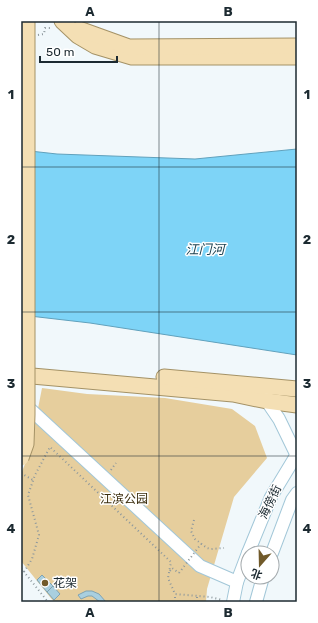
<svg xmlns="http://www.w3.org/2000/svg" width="318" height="623" viewBox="0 0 318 623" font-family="Rubik,'Noto Sans SC',sans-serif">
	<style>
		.green { fill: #e6ce9d }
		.water { fill: #7ed4f7; stroke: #61a1bc }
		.building { fill: #a9cfdf; stroke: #7fa3b3 }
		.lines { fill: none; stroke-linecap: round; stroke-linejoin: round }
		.minor-casing { stroke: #a2c7d8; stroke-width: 14 }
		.major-casing { stroke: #a49266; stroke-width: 17 }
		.path { stroke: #8c979c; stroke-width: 2; stroke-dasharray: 1 3; stroke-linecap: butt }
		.minor { stroke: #fff; stroke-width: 12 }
		.major { stroke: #f4dfb4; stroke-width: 15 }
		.major-bridge-casing { stroke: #a49266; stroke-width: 17; stroke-linecap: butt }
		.path-bridge { stroke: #8c979c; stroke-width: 2; stroke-dasharray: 1 3; stroke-linecap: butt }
		.major-bridge { stroke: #f4dfb4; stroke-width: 15 }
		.grid { fill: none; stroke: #1c2a31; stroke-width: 1; stroke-opacity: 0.55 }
		.poi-dot { fill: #715a2a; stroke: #fff; stroke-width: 1.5 }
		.labels { text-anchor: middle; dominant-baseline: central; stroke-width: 3; stroke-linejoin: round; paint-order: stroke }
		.park-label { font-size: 12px; fill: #3a2c0c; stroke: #fff }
		.street-label { font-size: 12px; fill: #1c2a31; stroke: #fff }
		.poi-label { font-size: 12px; fill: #1c2a31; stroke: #fff; text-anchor: start }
		.water-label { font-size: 13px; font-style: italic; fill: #19404f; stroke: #fff }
		.neatline { fill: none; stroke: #1c2a31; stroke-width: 1.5 }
		.grid-label { font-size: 13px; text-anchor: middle; font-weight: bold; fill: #1c2a31 }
	</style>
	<rect width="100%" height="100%" fill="#f1f8fb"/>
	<polygon class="green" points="42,388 87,394 165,398 232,409 255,426 267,458 234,497 207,589 206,602 54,602 21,561 21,474 27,459 35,424"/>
	<polygon class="water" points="297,149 297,355 90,323 21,315 21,150 57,154 195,159"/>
	<g class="building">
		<polygon points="42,575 53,586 47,592 37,580"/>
		<polygon points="53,586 60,594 54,600 47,592"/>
		<polygon points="86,591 92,591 99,594 106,602 100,602 92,596 88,596 81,599 78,595"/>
	</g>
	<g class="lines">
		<g class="minor-casing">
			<g id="minor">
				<polyline points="264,397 279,419 297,456"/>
				<polyline points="31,410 200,566 237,582"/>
				<polyline points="248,553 271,497 297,454"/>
				<polyline points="272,553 292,500 297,493"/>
				<polyline points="233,602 237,582 248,553"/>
				<polyline points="256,602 263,577"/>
			</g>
		</g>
		<g class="major-casing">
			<g id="major">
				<polyline points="62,21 78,36 95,46 132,57 297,57"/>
				<polyline points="79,29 129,47 297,46"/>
				<polyline points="21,375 233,394 267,401 297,405"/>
				<polyline points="164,377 297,389"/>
			</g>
		</g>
		<g class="path">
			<polyline points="38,35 44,34 45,28 51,28"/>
			<polyline points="111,470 116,463"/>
			<polyline points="21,473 33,480"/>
			<polyline points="194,520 191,531 195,539 207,548 211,549 224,548"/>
			<polyline points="21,568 48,602"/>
			<polyline points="170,571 172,568 179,573"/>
			<polyline points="24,572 32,559 39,535 28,495 35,475 50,447 171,562 168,578 175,594 210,597 222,600"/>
			<polyline points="175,602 175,594"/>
			<polyline points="197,602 197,596"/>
		</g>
		<use href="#minor" class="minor"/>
		<use href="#major" class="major"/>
		<g class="major-bridge-casing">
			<polyline id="major-bridge" points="21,458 26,444 27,415 27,21"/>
		</g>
		<polyline class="path-bridge" points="179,573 201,544"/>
		<use href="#major-bridge" class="major-bridge"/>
	</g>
	<path class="grid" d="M159,21V602M21,167H297M21,312H297M21,456H297"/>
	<circle class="poi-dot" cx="45" cy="583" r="4"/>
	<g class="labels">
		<g class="park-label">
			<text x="124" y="499">江滨公园</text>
		</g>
		<g class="street-label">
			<text transform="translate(270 502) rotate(-64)">海傍街</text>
		</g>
		<g class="poi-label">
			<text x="53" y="583">花架</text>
		</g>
		<g class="water-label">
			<text x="205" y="249">江门河</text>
		</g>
	</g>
	<rect width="318" height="623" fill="none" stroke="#ffffff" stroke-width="44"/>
	<g transform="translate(260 565) rotate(200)"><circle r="19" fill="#ffffff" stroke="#a4aaad"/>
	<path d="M0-3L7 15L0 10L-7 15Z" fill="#715a2a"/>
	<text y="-6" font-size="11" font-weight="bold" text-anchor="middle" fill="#1c2a31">北</text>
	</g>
	<path d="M40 56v6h77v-6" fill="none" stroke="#1c2a31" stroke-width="2"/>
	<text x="46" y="56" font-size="12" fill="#1c2a31" stroke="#ffffff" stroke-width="3" paint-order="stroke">50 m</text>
	<rect x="22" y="22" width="274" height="579" class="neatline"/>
	<g class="grid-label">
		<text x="90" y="16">A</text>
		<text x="228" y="16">B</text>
		<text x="11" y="99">1</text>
		<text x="307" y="99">1</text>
		<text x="11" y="244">2</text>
		<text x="307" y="244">2</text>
		<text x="11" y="388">3</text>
		<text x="307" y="388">3</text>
		<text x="11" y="533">4</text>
		<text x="307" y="533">4</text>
		<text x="90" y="617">A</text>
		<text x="228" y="617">B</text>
	</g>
</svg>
